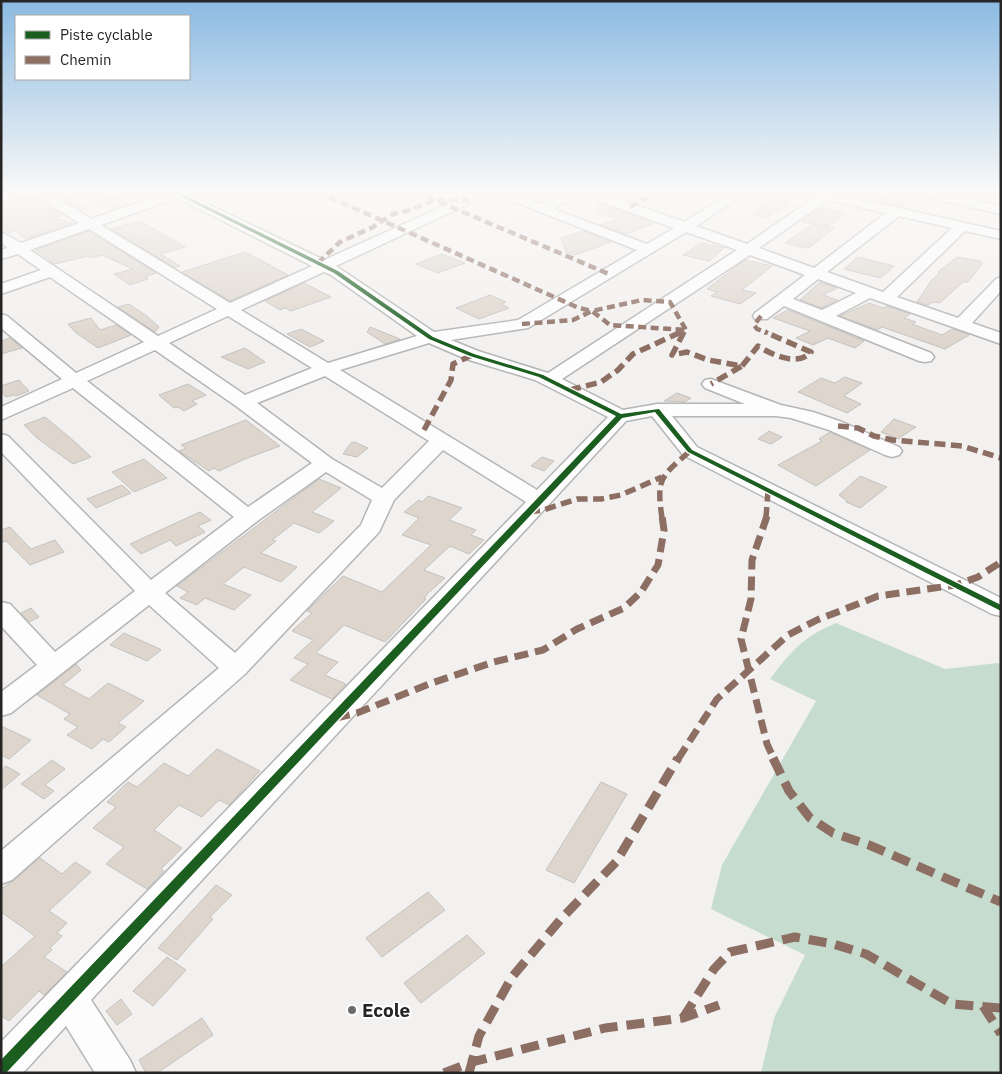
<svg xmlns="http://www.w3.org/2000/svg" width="1002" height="1074" viewBox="0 0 1002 1074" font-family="'IBM Plex Sans',sans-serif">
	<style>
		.green { fill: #c6dcce }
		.building { fill: #ded6cd; stroke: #c3c2c1 }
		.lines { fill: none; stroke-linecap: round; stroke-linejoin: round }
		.minor-casing { stroke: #b6b5b5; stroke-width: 3 }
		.minor { fill: #fdfdfd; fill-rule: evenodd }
		.quiet-far3 { stroke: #8d6e63; stroke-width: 4.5; stroke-dasharray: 8 4.5; stroke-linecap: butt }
		.quiet-far2 { stroke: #8d6e63; stroke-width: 5.5; stroke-dasharray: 11 5.5; stroke-linecap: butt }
		.quiet-far1 { stroke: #8d6e63; stroke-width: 7; stroke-dasharray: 14 7; stroke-linecap: butt }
		.quiet { stroke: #8d6e63; stroke-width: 9; stroke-dasharray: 18 9; stroke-linecap: butt }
		.cycleway-casing { stroke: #fff; stroke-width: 3 }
		.cycleway { fill: #1b5e20; fill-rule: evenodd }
		.poi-dot { fill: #6e6c6b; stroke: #fff; stroke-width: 2 }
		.labels { text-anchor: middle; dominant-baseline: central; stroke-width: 4; stroke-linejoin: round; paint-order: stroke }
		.near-poi-label { font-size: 19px; font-weight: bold; fill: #262524; stroke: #fff; text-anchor: start }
	</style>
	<rect width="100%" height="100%" fill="#f3f1f0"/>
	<path class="green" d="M836,623L945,669L998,663L1001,665V1073H761L774,1018L805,955L711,909L722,865L816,701L770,679C791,651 803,637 836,623Z"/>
	<g class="building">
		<polygon points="60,192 87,209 81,210 52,193"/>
		<polygon points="889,192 914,192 915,195 901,207 875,201"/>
		<polygon points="35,197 63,215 53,218 73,223 25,239 16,231 9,233 1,227 1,208 12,205 9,203"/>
		<polygon points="116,197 128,204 114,209 93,202"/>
		<polygon points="772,199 790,203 767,217 753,214"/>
		<polygon points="600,204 655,223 626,234 600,225 617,219 597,212"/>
		<polygon points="821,207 847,213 826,227 801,222"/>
		<polygon points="140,221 185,247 160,254 180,266 174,267 111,229"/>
		<polygon points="813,224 834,228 810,247 806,248 785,243"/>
		<polygon points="89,231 156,273 145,277 148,279 130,285 114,274 133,269 102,255 90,258 87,256 55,264 36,250"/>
		<polygon points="583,231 611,242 575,255 566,252 561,238"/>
		<polygon points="702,243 724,248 709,261 683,255"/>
		<polygon points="245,252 288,275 230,301 182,272"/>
		<polygon points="442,254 465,263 438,273 416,264"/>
		<polygon points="858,257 894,266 881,278 844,269"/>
		<polygon points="957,257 981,261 980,263 983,263 968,282 963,282 940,303 934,302 927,305 917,302 931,281 940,273 938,272"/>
		<polygon points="745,260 772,266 742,290 756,293 740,304 711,296 717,292 707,289"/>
		<polygon points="820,282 837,288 823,295 837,300 822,308 800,300"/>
		<polygon points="304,283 331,297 291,311 285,308 280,310 265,301"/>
		<polygon points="490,295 506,302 501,304 509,308 479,319 456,308"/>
		<polygon points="869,303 883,308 887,306 910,314 904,318 916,322 912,324 942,335 952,329 969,335 945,349 882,327 878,330 840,316"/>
		<polygon points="129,304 148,317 159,327 155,332 118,307"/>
		<polygon points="788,310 864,341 855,348 828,338 813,345 796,338 810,331 773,318"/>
		<polygon points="91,318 100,330 116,325 131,335 98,348 75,332 68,324"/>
		<polygon points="370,327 400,339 385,344 367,332"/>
		<polygon points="301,329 324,341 310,347 287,334"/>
		<polygon points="10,338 22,348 1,354 1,341"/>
		<polygon points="245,348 265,362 248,369 221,357"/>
		<polygon points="845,377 862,383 844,396 861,404 847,413 798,392 821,378 835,383"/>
		<polygon points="19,380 29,391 16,396 14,395 6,397 1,392 1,386"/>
		<polygon points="188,384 206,395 192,401 197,404 184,411 178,407 174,408 159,395"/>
		<polygon points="677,393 691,398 685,402 664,401"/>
		<polygon points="45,417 75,442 91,457 73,464 37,438 24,425"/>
		<polygon points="894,419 916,427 898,439 881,432"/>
		<polygon points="246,420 280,446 245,459 219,471 214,468 209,471 179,451 186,448 181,445"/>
		<polygon points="769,431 782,437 771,444 758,439"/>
		<polygon points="830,432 870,450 816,486 778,465 822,441 819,439"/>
		<polygon points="355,442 368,448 357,457 343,454 351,443"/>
		<polygon points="542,457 554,461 544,471 531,466"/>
		<polygon points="144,459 167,478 134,492 112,472"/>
		<polygon points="860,476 887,487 860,508 846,502 847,501 839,495"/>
		<polygon points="319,479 341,488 312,512 334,521 319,533 294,523 272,540 276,541 261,553 297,567 281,582 244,567 223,584 251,595 234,610 205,598 197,605 180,598 188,592 177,586"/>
		<polygon points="122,485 131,493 96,508 87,499"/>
		<polygon points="428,496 462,508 449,520 476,530 471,535 484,540 469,554 450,546 424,570 445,578 427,594 424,599 426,599 385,642 344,625 316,653 338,662 325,675 346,684 332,699 290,680 308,664 294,658 313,640 292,631 312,613 307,611 320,598 343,576 382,592 431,545 402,535 419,518 404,512 419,500 422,502"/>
		<polygon points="200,512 211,520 198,526 205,532 176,546 170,540 141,554 130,544"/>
		<polygon points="10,527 31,549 55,540 64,552 30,565 6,541 1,543 1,530"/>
		<polygon points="31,608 39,617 29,622 21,613"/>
		<polygon points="124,633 160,649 161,650 147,661 110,645"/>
		<polygon points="76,664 81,670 63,685 89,699 108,683 144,701 118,723 126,727 109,742 103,739 92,749 67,735 78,727 64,719 70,714 37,695"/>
		<polygon points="1,726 31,740 9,759 1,755"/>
		<polygon points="217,749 260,771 229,805 219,800 202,817 179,805 154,830 182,848 161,869 164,871 147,889 106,864 124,847 93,828 116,807 107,802 128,782 137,787 164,763 188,776"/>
		<polygon points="52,760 65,769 45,785 54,791 44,799 21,784"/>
		<polygon points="6,766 20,774 1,790 1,770"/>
		<polygon points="601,782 627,794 574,883 546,870"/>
		<polygon points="40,858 62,874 75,862 91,872 49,911 67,923 57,933 62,936 50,948 52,950 44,957 67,972 44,995 39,991 9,1021 1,1016 1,967 35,936 1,912 1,889 13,881"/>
		<polygon points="216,885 232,895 210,917 213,919 177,960 158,948"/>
		<polygon points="428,892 445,910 382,957 366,938"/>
		<polygon points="467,935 485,953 421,1003 404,983"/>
		<polygon points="167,957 186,970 153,1006 133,991"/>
		<polygon points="121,999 132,1014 117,1025 106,1011"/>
		<polygon points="202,1018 213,1035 157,1073 146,1073 139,1060"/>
	</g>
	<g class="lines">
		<g class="minor-casing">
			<g id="minor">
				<path d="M11,192H47L91,219L168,192H188L187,194L324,260L475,192H509L541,204L566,192H600L684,222L733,192H748L696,226L747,244L815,197L811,194L812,192H837L836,194L1001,231V239L965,231L897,297L958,318L996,279L1001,277V291L972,323L1001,333V344L870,298L836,316L931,353L934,357L931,361L925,362L919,361L784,306L767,319H755L753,316L755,313L805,275L750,255L562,379L623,410L657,404H745L705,388L702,384L705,380L711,379L781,405L813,412L842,422L899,447L902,451L899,455L892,457L885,455L829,430L791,418L776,416H672L697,447L1001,598V616L992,614L683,455L652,416L626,421L91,1000L130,1060L136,1073H95L66,1026L23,1073H1V1042L526,502L443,450L394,500L379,532L245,674L12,880L1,884V851L219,668L149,605L11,713L1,716V692L37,665L1,626V602L10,604L55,652L135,591L1,452V434L8,436L151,580L234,517L73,388L1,420V407L62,379L1,328V314L7,316L76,373L144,342L50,277L1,294V284L41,270L18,254L1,259V250L8,248L1,243V232L21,243L79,223L35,195L1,202V194ZM492,193L637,250L518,320L434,332L336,266ZM582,194V195L674,228L647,244L553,209ZM177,198L312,266L230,303L101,225ZM828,200L886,213L814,268L759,248ZM899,216L952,228L883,292L827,272ZM89,229L217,309L158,336L30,250ZM686,232L737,250L548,373L478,351L451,340L528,328ZM324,272L331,275L417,336L328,363L241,310ZM818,279L856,293L822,310L793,299ZM228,316L312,368L245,395L169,343ZM429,343L466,359L535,380L608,417L537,490L340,370ZM155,350L236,406L312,463L248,507L87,381ZM325,376L429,441L382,488L332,459L257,403ZM326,472L372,500L361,525L235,653L165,593L256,522Z"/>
				<polygon points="916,192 940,192 1001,206 1001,214 917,195"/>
			</g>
		</g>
		<use href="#minor" class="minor"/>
		<g class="quiet-far3">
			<polyline points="318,192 579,308 592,311 610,325 686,330 683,333"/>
			<polyline points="416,192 609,274"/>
			<polyline points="630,207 658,192"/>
			<polyline points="318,263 340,242 373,227 393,214 410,210 434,200 470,200"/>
			<polyline points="761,316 754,325 757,329 768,333"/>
			<polyline points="522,324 573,320 592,311 642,300 670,302 686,330 678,333"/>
		</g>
		<g class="quiet-far2">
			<polyline points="684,332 672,355 687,352 708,360 742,366 711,384"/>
			<path d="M742,366L758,346C772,355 798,367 811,352L765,332"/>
			<polyline points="570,390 601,382 618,370 633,354 681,332"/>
			<polyline points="838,426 858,428 874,436 893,440 962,446 1001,458"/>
			<polyline points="424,430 451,380 453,364 472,355"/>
			<polyline points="529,512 543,510 577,499 601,499 621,495 662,477"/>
			<path d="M662,518C656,477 661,477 690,451"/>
			<polyline points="766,518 768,491"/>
		</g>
		<g class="quiet-far1">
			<polyline points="767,516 752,560 751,599 741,639 767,744 774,759"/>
			<polyline points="336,718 357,713 429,684 494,662 543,650 577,629 624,608 641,592 658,565 664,530 662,516"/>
			<polyline points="678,759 717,699 788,635 817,620 878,596 956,585 978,577 1001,562"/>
		</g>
		<g class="quiet">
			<polyline points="773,758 789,791 810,818 833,833 869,845 1001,902"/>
			<polyline points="983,1006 1001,1034"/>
			<polyline points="683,1018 714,969 730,952 795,937 833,944 866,954 952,1004 1001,1008"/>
			<polyline points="444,1073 472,1062 605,1028 683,1018 719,1005"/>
			<polyline points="469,1073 479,1036 512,977 561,919 616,862 678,758"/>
		</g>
		<g class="cycleway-casing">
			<polygon id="cycleway" points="172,192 178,192 338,271 433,337 474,354 543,375 621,414 659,409 692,450 1001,605 1001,611 688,452 655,412 622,418 6,1073 1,1073 1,1060 616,416 539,377 470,356 429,339 334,273"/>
		</g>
		<use href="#cycleway" class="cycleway"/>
	</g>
	<linearGradient id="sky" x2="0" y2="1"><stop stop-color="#8bbae2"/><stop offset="0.56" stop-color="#faf9f8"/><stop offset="1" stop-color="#faf9f8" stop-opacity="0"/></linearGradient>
	<rect width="1002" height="343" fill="url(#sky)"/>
	<circle class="poi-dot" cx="352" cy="1010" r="5"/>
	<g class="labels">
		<g class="near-poi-label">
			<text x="362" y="1010">Ecole</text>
		</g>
	</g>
	<rect width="1002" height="1074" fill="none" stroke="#262524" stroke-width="5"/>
	<rect x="15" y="15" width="175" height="65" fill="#ffffff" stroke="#a8a8a7"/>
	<rect x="25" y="31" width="25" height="8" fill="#1b5e20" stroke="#a8a8a7"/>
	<text x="60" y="40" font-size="15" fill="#262524">Piste cyclable</text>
	<rect x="25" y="56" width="25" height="8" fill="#8d6e63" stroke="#a8a8a7"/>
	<text x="60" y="65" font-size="15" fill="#262524">Chemin</text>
</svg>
